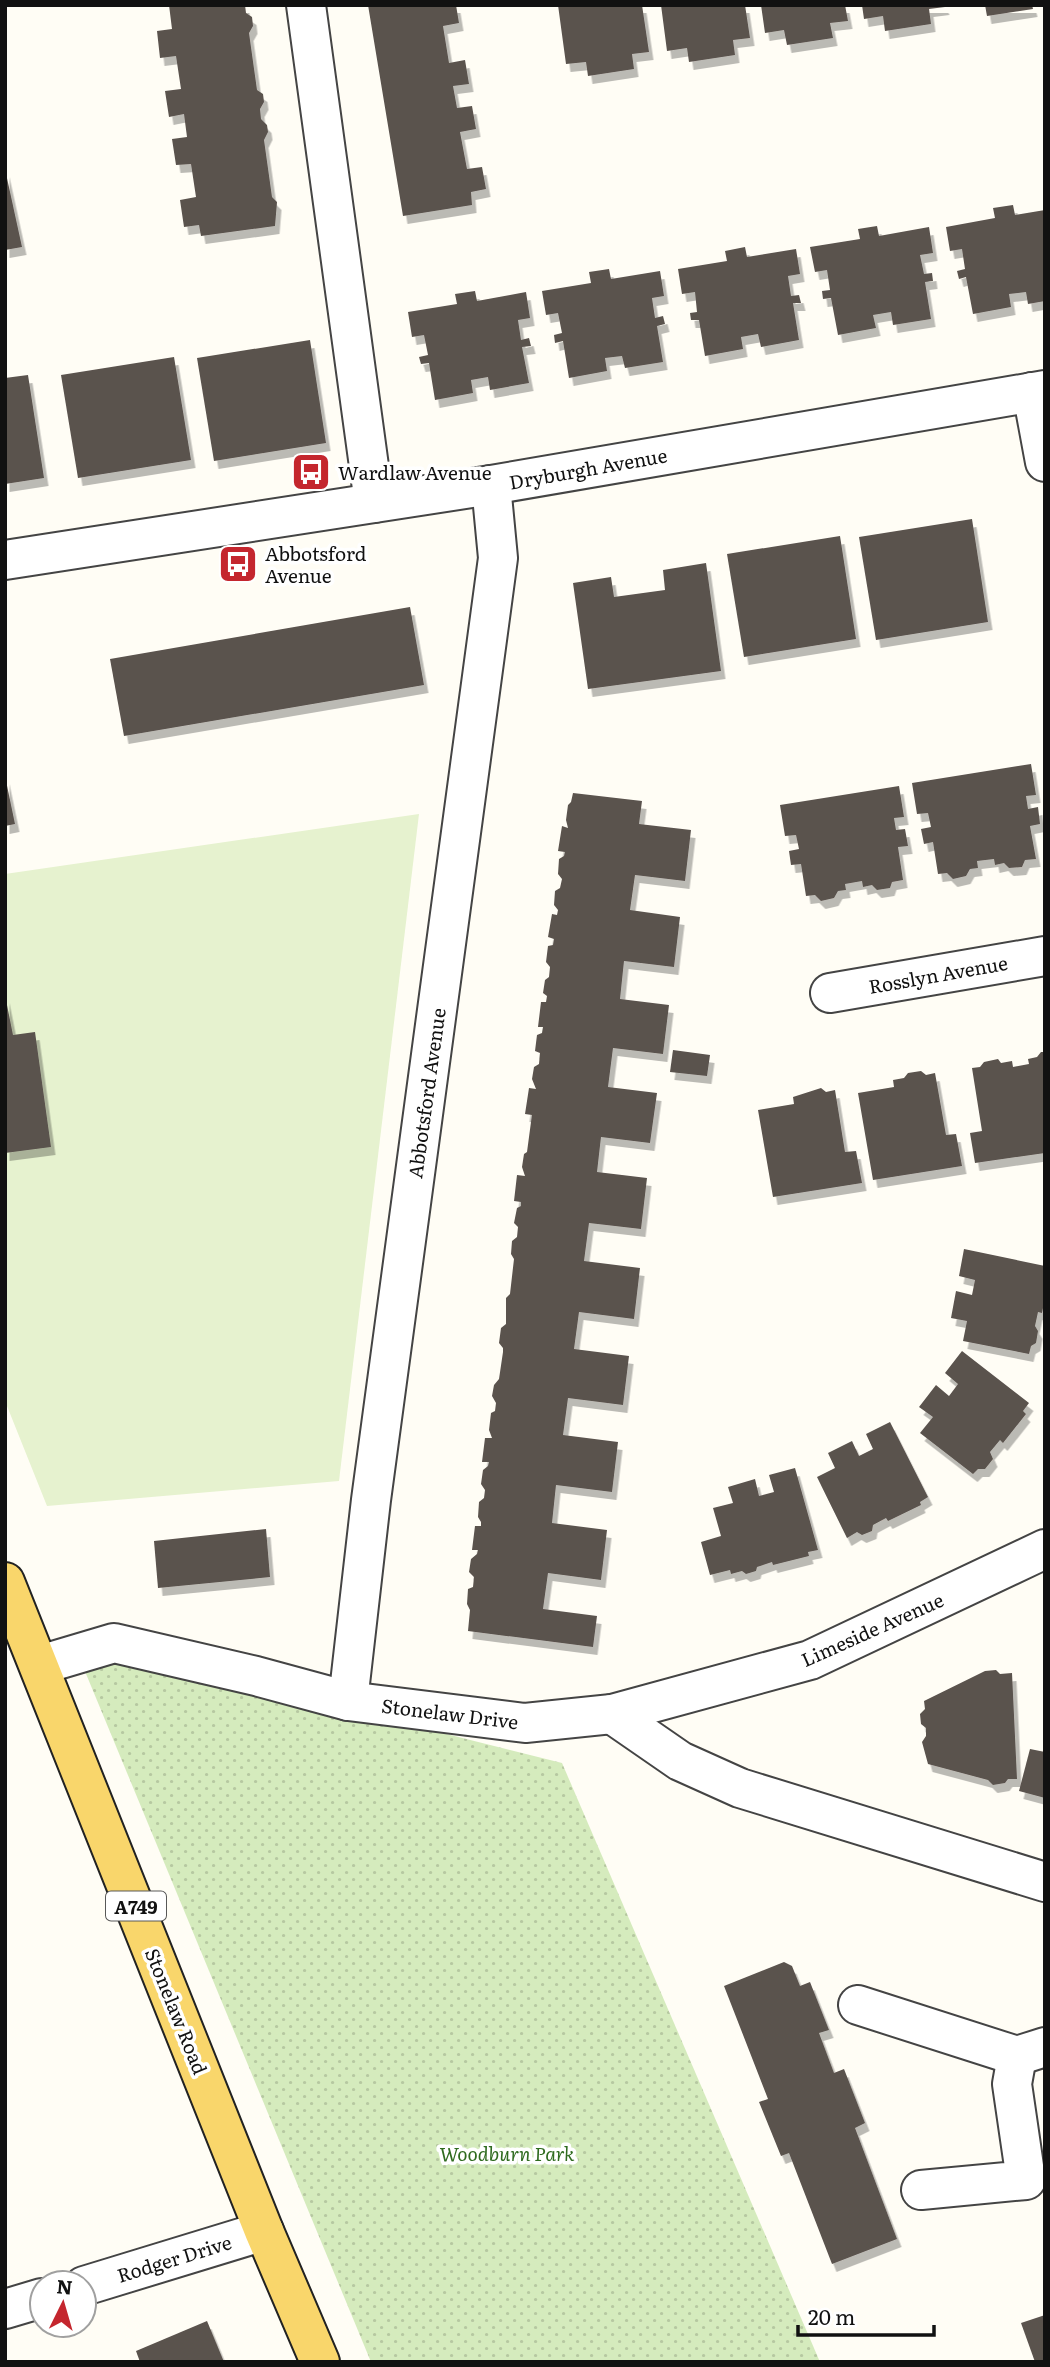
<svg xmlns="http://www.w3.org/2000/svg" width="1050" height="2367" viewBox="0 0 1050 2367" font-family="Literata,serif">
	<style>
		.park { fill: url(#park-dots) }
		.pitch { fill: #e6f2cf }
		.building { fill: #5a524d; filter: url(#shadow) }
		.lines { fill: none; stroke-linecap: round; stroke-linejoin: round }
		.minor-casing { stroke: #444; stroke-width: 42 }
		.tertiary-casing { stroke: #444; stroke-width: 42 }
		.primary-casing { stroke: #222; stroke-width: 42 }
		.minor { stroke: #fff; stroke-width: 38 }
		.tertiary { stroke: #fff; stroke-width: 38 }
		.primary { stroke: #f9d66b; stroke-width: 38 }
		.labels { text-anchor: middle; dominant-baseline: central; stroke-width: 7; stroke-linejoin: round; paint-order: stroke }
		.shield { fill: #fff; stroke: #585858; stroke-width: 2 }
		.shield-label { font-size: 18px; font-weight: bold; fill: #111 }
		.street-label { font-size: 19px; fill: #111; stroke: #fff }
		.poi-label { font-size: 19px; fill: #111; stroke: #fff; text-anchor: start }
		.park-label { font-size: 19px; font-style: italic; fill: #2f6b1f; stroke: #fff }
	</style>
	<defs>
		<pattern id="park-dots" width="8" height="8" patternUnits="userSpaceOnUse" patternTransform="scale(1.75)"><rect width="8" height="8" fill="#d5ebbd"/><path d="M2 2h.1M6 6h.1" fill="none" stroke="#b6c8a1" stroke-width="1.8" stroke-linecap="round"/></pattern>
		<filter id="shadow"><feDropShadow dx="4.5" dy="8" stdDeviation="0" flood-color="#0004"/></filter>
	</defs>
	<rect width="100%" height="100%" fill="#fffdf5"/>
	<polygon class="park" points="117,1651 562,1763 820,2362 371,2362 84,1669"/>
	<polygon class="pitch" points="419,814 339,1481 47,1506 5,1401 5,874"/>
	<g class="building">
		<polygon points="169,5 245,5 246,13 252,17 253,26 249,33 257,90 263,94 264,102 260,109 261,119 267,125 268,132 264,140 272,197 277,202 275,226 201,236 199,225 184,227 180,200 196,197 191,164 176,165 172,139 187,137 184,114 169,117 165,91 181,89 176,56 160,58 157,31 172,29"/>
		<polygon points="368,5 456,5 459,23 443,26 449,63 465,60 469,84 453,86 457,108 472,106 476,129 460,132 467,169 482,167 486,189 471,192 472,205 403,216"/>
		<polygon points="558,5 642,5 649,52 632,54 634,69 588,76 586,62 566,64"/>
		<polygon points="661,5 745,5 750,38 733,40 735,55 689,62 687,48 667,51"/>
		<polygon points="761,5 845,5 848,21 830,23 833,38 787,45 784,30 765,33"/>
		<polygon points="862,5 944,5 945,7 929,9 931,24 885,31 883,16 864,19"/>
		<polygon points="985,5 1032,5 1033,9 987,16"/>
		<polygon points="5,169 22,247 5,250"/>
		<polygon points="1013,205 1015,215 1045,210 1045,301 1028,304 1026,292 1018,293 1009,294 1011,307 973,314 966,277 959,279 957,271 965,269 962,249 950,251 946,227 995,218 993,208"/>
		<polygon points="877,226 879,236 929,227 933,253 920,255 924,274 932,273 933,281 925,282 931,319 893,325 891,312 873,315 876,328 838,335 831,298 823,299 822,291 830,290 827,270 815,272 810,247 860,239 858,229"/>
		<polygon points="745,247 747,257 796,249 800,274 788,276 791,296 799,295 801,303 793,303 799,340 761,347 758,334 741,337 743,349 705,356 699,320 691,320 690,313 697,312 695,292 682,294 678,269 727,261 725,251"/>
		<polygon points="609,269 611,279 660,271 664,296 652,298 655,318 663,316 665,324 657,326 663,362 625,368 622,356 605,358 607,371 569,378 563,341 555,343 554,335 562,333 558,313 546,315 542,291 591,283 589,272"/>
		<polygon points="475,291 477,301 526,292 530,318 518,320 521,340 529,338 531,346 522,347 529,383 490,390 488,377 471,380 473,393 435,400 429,363 421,364 419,357 428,355 424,335 412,337 408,312 457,304 455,294"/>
		<polygon points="310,340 326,443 214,461 197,358"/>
		<polygon points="174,357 191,460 78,478 61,375"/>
		<polygon points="28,375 44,478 5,484 5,378"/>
		<polygon points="972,519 988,622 876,640 859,537"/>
		<polygon points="840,536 856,639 744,657 727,554"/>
		<polygon points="706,563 721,671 588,689 573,583 611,577 614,597 665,590 663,570"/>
		<polygon points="410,607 424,685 124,736 110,659"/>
		<polygon points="1031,764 1036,795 1026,796 1028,809 1038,807 1040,824 1030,826 1036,859 1025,860 1022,867 1009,868 1004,863 995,865 994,859 977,861 978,868 970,869 966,876 953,879 947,873 938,874 933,842 924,844 921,829 931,827 928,813 917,814 912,783"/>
		<polygon points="5,776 15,824 5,826"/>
		<polygon points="899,786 904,817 894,818 896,830 905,829 908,846 898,847 903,880 892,882 890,888 877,890 872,885 863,887 862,881 845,884 846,890 838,891 834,898 821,901 815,895 806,896 801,864 791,865 789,851 799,849 796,835 785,836 780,805"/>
		<polygon points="573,793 642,801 639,824 691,830 685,881 635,875 630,910 680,917 674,967 624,961 620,999 669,1005 663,1054 613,1048 608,1087 657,1093 650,1143 601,1137 597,1172 647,1178 641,1229 589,1223 584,1261 640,1268 634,1319 579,1312 574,1349 629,1356 623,1405 568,1398 563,1435 618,1442 612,1492 556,1485 552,1523 607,1530 601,1580 548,1573 543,1609 597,1616 593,1647 468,1631 470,1610 467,1604 468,1589 473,1587 474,1577 469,1572 471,1559 477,1554 478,1550 472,1550 475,1526 481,1526 481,1522 478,1517 479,1502 484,1498 485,1490 481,1484 483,1470 488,1466 489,1462 482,1462 485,1438 492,1438 489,1430 491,1413 495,1411 496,1403 492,1396 494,1385 499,1379 503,1352 503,1348 499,1343 501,1328 506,1324 506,1298 510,1294 514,1259 511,1254 512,1241 517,1237 518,1227 514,1223 517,1208 521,1206 521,1202 514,1201 517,1175 525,1176 522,1167 524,1154 527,1152 531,1122 532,1115 525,1114 529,1088 536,1089 532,1079 534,1067 539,1064 540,1053 535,1051 537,1035 542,1033 543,1027 538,1027 541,1002 546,1002 547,996 543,993 545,980 549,977 550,967 546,962 548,946 553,945 554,939 548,937 552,914 557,915 558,910 554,905 555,891 560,888 562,879 558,874 559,859 564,856 565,852 558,851 562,826 568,828 566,820 568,805 571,802"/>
		<polygon points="5,995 13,1035 35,1032 51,1147 5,1153"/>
		<polygon points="673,1050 710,1055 707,1076 670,1072"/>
		<polygon points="1041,1052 1045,1052 1045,1153 975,1163 970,1133 982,1131 972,1068 980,1067 984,1062 998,1059 1001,1063 1012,1061 1013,1067 1029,1064 1028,1059 1037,1057"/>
		<polygon points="921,1071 926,1075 935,1073 946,1135 956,1134 962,1166 873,1180 858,1093 894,1087 893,1080 904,1078 908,1073"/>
		<polygon points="821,1088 826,1092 835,1090 845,1152 856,1151 862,1183 773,1197 758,1110 794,1104 793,1097"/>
		<polygon points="964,1249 1045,1266 1045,1298 1042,1313 1038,1312 1035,1326 1038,1331 1036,1343 1031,1346 1029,1354 963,1341 967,1321 951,1318 956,1291 972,1295 975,1280 959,1276"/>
		<polygon points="962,1351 1029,1403 1023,1411 1026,1414 1003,1443 1000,1440 990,1452 993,1459 985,1469 978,1469 973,1474 920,1433 933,1417 919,1407 936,1385 949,1396 958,1384 945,1373"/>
		<polygon points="890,1422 928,1497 920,1502 921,1505 888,1521 886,1518 873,1525 872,1531 862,1535 857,1532 847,1538 817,1477 835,1468 828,1453 852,1441 859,1456 873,1449 866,1434"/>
		<polygon points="795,1468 818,1550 808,1552 809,1556 773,1565 772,1562 757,1567 756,1571 746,1574 742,1571 731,1574 730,1570 710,1575 701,1542 721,1536 713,1508 733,1503 728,1487 755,1479 759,1496 774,1492 769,1475"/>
		<polygon points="266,1529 270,1577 158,1588 154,1541"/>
		<polygon points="996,1670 1000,1674 1012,1673 1017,1779 1008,1779 1005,1783 993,1785 988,1780 928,1764 922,1742 926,1736 926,1728 921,1724 920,1714 925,1709 924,1701 985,1671"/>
		<polygon points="1030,1749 1045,1752 1045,1798 1019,1791"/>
		<polygon points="784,1962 792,1966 800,1986 810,1982 829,2030 819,2033 834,2073 844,2069 865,2123 855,2128 897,2239 832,2264 789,2153 781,2156 759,2102 768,2099 724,1986"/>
		<polygon points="1045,2315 1045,2362 1035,2362 1021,2323"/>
		<polygon points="207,2321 224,2362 140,2362 136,2351"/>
	</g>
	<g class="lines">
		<g class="minor-casing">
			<g id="minor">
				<polyline points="306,5 374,503"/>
				<polyline points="1032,392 1045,462"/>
				<polyline points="5,560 491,485 1045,390"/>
				<polyline points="830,993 1045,956"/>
				<polyline points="40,1665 114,1643 256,1676 348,1701 525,1723 612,1714 810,1660 1045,1549"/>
				<polyline points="348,1701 371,1500 498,558 491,485"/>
				<polyline points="612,1714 680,1761 740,1788 1045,1882"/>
				<polyline points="858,2005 1017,2056 1045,2047"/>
				<polyline points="921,2190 1026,2180 1012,2084 1017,2056"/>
			</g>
		</g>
		<g class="tertiary-casing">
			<g id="tertiary">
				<polyline points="84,2286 264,2231"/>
				<polyline points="5,2309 42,2298"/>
			</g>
		</g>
		<g class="primary-casing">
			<polyline id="primary" points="5,1582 264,2231 320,2362"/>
		</g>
		<use href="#minor" class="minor"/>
		<use href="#tertiary" class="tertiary"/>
		<use href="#primary" class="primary"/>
	</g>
	<defs>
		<g id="bus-square" transform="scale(2.0125)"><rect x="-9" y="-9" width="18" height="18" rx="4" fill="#c4262e" stroke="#fff"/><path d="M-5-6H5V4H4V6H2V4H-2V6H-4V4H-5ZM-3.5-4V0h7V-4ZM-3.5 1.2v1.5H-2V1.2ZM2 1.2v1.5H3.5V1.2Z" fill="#fff"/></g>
	</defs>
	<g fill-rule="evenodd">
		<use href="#bus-square" x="311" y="472"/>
		<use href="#bus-square" x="238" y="564"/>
	</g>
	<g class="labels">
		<rect class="shield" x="106" y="1891.5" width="60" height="29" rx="5"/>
		<g class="shield-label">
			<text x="136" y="1906">A749</text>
		</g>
		<g class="street-label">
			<text transform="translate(588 468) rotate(-10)">Dryburgh Avenue</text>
			<text transform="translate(938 974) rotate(-10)">Rosslyn Avenue</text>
			<text transform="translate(426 1093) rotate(-82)">Abbotsford Avenue</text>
			<text transform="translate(872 1629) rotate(-24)">Limeside Avenue</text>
			<text transform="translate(450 1713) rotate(7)">Stonelaw Drive</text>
			<text transform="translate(177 2011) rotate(68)">Stonelaw Road</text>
			<text transform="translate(174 2258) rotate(-17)">Rodger Drive</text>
		</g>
		<g class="poi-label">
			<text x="338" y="472">Wardlaw Avenue</text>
			<text x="265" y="553">Abbotsford<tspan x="265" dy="22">Avenue</tspan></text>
		</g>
		<g class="park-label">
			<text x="507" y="2153">Woodburn Park</text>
		</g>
	</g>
	<rect width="1050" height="2367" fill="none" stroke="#111111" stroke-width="14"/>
	<g transform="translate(63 2304) rotate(5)"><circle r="33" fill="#ffffff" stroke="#a0a0a0" stroke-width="2"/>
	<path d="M0-5L12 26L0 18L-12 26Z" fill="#c4262e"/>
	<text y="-10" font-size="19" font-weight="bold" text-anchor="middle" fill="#111111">N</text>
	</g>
	<path d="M798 2325v10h136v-10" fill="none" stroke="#111111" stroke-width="3.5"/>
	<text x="808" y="2325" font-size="21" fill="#111111" stroke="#ffffff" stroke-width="5" paint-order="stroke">20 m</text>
</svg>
